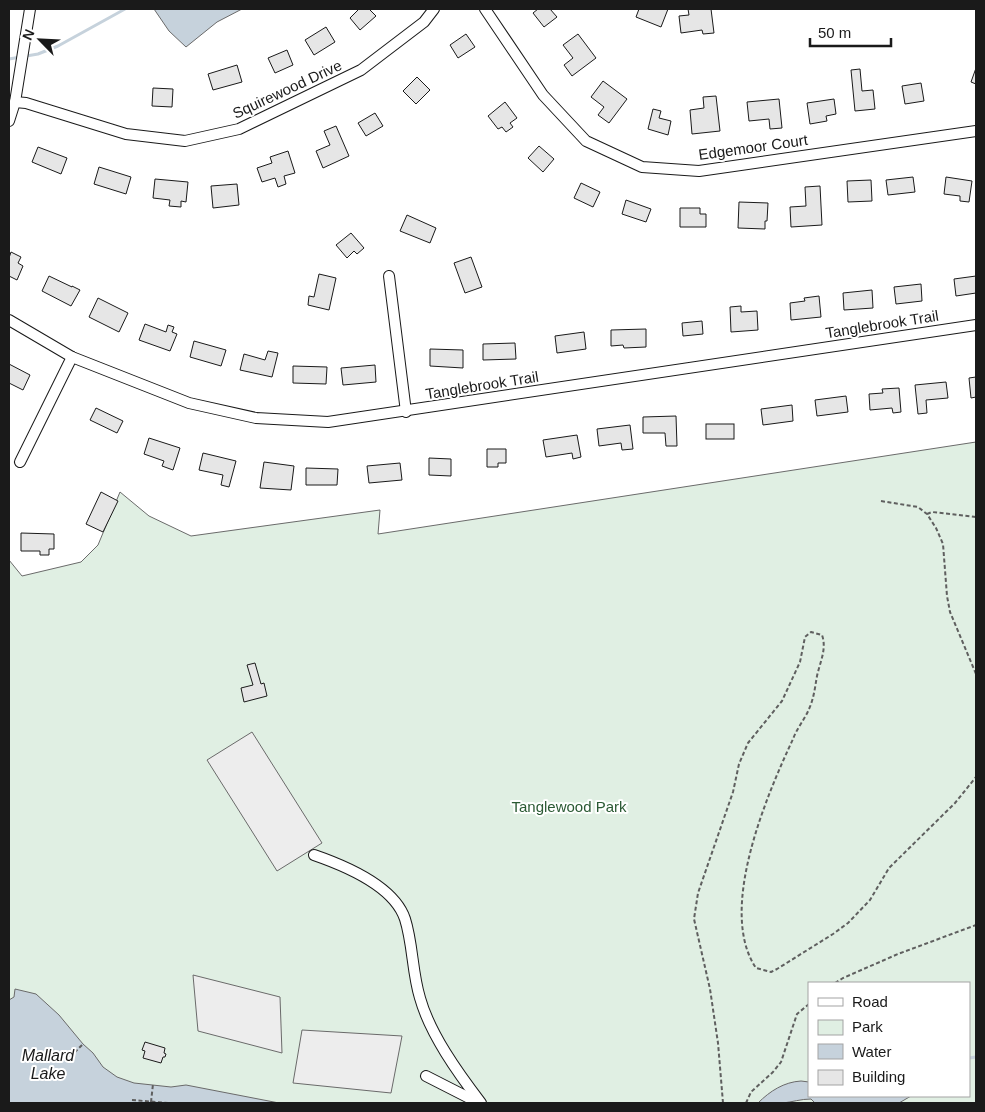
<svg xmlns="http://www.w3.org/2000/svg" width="985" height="1112" viewBox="0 0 985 1112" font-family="Helvetica,sans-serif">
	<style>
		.green { fill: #e0efe3; stroke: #6a6a6a; fill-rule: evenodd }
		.parking { fill: #ededed; stroke: #6a6a6a }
		.water { fill: #c6d2dc; stroke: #6a6a6a }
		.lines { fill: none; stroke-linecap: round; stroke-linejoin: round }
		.stream { stroke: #c6d2dc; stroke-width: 3 }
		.building { fill: #e6e6e6; stroke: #1a1a1a }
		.street-casing { stroke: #1a1a1a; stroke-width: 12 }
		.path { stroke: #5f5f5f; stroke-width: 2; stroke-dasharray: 4 2.5; stroke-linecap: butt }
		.street { stroke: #fff; stroke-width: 10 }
		.labels { text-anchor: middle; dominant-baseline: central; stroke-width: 4; stroke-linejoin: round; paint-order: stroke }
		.street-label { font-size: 15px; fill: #1a1a1a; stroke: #fff }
		.park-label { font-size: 15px; fill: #2b5a34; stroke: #fff }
		.water-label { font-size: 16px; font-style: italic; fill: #1a1a1a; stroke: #fff }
	</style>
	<rect width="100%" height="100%" fill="#fff"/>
	<path class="green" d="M976,442V1103H9V560L22,576L81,562L98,545L120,492L149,516L191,536L380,510L378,534ZM809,983H969V1096H809Z"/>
	<g class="parking">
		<polygon points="252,732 322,843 277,871 207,760"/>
		<polygon points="193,975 280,997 282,1053 198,1031"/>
		<polygon points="302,1030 402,1036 391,1093 293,1083"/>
	</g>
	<g class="water">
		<polygon points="154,9 242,9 217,22 186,47 169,31"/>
		<polygon points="15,989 36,994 59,1015 83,1044 93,1053 103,1067 117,1077 134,1083 171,1087 186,1085 279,1103 9,1103 9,1000 14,997"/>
		<path d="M801,1081L809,1082V1096H911L899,1103H815L811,1099C801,1099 792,1102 783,1103C775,1104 766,1103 758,1103C770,1091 784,1082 801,1081Z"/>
	</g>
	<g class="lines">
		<g class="stream">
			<polyline points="9,59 38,54 58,46 125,9"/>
			<polyline points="969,1058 976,1057"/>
		</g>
	</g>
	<g class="building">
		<polygon points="359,9 369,9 376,16 360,30 350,18"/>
		<polygon points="538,9 550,9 557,17 544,27 533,13"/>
		<polygon points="639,9 668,9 661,27 636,17"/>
		<polygon points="688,9 711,9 714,33 703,34 702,30 681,33 679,16 689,15"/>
		<polygon points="326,27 335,42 314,55 305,40"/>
		<polygon points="466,34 475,47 458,58 450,45"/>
		<polygon points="578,34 596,58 572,76 564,65 573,58 563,45"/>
		<polygon points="287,50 293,65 275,73 268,58"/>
		<polygon points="237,65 242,82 213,90 208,74"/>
		<polygon points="976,68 976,84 971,82"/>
		<polygon points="860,69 862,91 873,90 875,109 855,111 851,70"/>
		<polygon points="417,77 430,90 416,104 403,91"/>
		<polygon points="603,81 627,99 609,123 598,115 604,107 591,97"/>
		<polygon points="921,83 924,101 905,104 902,86"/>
		<polygon points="153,88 173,89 172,107 152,106"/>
		<polygon points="716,96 720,131 692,134 690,110 704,108 703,97"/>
		<polygon points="779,99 782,128 770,129 769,119 749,121 747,102"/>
		<polygon points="834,99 836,114 826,116 827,121 810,124 807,103"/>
		<polygon points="505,102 517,118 510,123 513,127 506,132 502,127 498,129 488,116"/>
		<polygon points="653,109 661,111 659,118 671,121 668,135 648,129"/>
		<polygon points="375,113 383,126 366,136 358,123"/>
		<polygon points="336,126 349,156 323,168 316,151 330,145 324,131"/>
		<polygon points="539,146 554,159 543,172 528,158"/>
		<polygon points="38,147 67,158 61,174 32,162"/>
		<polygon points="288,151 295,173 284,176 286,184 278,187 275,178 262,182 257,168 272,163 270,157"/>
		<polygon points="99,167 131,177 126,194 94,184"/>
		<polygon points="913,177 915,192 888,195 886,180"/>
		<polygon points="946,177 972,181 969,202 960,201 960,196 944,194"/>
		<polygon points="155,179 188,182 186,202 181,201 181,207 169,206 170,200 153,198"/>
		<polygon points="871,180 872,201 848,202 847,181"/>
		<polygon points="581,183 600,192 593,207 574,198"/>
		<polygon points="237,184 239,205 213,208 211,186"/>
		<polygon points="820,186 822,225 791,227 790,207 806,206 805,187"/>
		<polygon points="626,200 651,209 646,222 622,214"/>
		<polygon points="739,202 768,203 767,221 765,221 765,229 738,228"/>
		<polygon points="680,208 700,208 700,214 706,214 706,227 680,227"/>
		<polygon points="407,215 436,228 430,243 400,231"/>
		<polygon points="351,233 364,248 357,254 354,251 347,258 336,245"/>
		<polygon points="11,252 21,257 18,263 23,266 17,280 9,276 9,258"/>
		<polygon points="471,257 482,287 465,293 454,263"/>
		<polygon points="319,274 336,278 329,310 308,305 309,296 314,297"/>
		<polygon points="49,276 72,287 72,286 80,290 71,306 42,291"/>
		<polygon points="976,276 976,293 956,296 954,279"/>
		<polygon points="921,284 922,301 896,304 894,287"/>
		<polygon points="872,290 873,308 844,310 843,293"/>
		<polygon points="819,296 821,317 791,320 790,303 805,301 804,298"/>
		<polygon points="98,298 128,313 119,332 89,317"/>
		<polygon points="741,306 741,312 757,311 758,330 731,332 730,307"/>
		<polygon points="702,321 703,334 683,336 682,323"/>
		<polygon points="145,324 166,332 168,325 174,327 172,332 177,334 170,351 139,340"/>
		<polygon points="646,329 646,347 624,348 623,345 611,346 611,330"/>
		<polygon points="584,332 586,349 557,353 555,336"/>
		<polygon points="194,341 226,350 221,366 190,357"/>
		<polygon points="515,343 516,359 483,360 483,344"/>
		<polygon points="430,349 463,350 463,368 430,366"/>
		<polygon points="268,351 278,353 272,377 240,370 244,354 265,360"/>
		<polygon points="9,364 30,375 23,390 9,383"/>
		<polygon points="375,365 376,382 343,385 341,368"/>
		<polygon points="293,366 327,367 326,384 293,383"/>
		<polygon points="976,377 976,397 971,398 969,378"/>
		<polygon points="946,382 948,398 926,400 927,413 918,414 915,385"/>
		<polygon points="899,388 901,412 893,413 892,408 870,410 869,394 883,393 882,389"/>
		<polygon points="846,396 848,412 817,416 815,400"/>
		<polygon points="792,405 793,421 763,425 761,409"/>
		<polygon points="96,408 123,421 117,433 90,420"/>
		<polygon points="676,416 677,446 666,446 665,433 643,433 643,417"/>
		<rect x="706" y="424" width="28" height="15"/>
		<polygon points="630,425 633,449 622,450 621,443 599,446 597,429"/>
		<polygon points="577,435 581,457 573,459 572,453 546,457 543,440"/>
		<polygon points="149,438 180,448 173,470 162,466 164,461 144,454"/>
		<polygon points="487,449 506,449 506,463 498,463 498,467 487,467"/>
		<polygon points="203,453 236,461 229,487 221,485 223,475 199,470"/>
		<polygon points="429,458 451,459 451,476 429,475"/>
		<polygon points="264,462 294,466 291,490 260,488"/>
		<polygon points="400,463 402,480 369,483 367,466"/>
		<polygon points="306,468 338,469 337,485 306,485"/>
		<polygon points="101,492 118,501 103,532 86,524"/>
		<polygon points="21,533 54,534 54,549 49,549 49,555 40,555 40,551 21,551"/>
		<polygon points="255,663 261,684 264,683 267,696 244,702 241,688 253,685 247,665"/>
		<polygon points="145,1042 165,1048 164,1053 166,1054 165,1057 163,1057 161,1063 143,1058 145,1051 142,1050"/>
	</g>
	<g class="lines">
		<g class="street-casing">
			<g id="street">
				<polyline points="485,9 543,95 586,141 642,167 699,171 976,131"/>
				<polyline points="15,102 26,103 126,134 185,141 239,129 361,70 424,22 434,9"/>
				<polyline points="9,121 15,102 30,9"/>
				<polyline points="389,276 406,412"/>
				<polyline points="9,320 72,357 189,403 256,418 328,422 976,325"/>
				<polyline points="20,462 72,357"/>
				<path d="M314,855C343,865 394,886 405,919C413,944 412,972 420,998C430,1034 458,1073 481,1103"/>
				<polyline points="426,1076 479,1103"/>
			</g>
		</g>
		<g class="path">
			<polyline points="881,501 918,507 927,514 936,528 943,544 947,596 950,612 976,674"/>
			<polyline points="927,514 932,512 976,517"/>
			<polyline points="835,983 843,978 898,954 976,925"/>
			<polyline points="65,1053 74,1061"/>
			<polyline points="70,1057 83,1044"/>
			<polyline points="132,1100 168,1103"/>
			<polyline points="151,1102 153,1084"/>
			<path d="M723,1103L718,1043L710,989L694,919L698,893L733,792L739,764L748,743L782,701L800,662L805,637L811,632L822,635C827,649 820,662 817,676C815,687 814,698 809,709C805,719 797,728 793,739C767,795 717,910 756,968L771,972L777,969L833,934L848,923L870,900L889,868L955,803L976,777"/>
			<polyline points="746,1103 751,1092 773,1072 781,1062 797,1014 809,1004"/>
		</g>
		<use href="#street" class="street"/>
	</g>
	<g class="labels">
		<g class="street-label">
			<text transform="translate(287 89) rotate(-25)">Squirewood Drive</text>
			<text transform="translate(753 147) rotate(-8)">Edgemoor Court</text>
			<text transform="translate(882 324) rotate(-9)">Tanglebrook Trail</text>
			<text transform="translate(482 385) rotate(-9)">Tanglebrook Trail</text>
		</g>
		<g class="park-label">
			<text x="569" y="806">Tanglewood Park</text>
		</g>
		<g class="water-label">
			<text x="48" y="1055">Mallard<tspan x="48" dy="18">Lake</tspan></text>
		</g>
	</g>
	<rect width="985" height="1112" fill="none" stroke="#1a1a1a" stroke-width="20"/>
	<rect x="808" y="982" width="162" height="115" fill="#ffffff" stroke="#a3a3a3"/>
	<rect x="818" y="998" width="25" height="8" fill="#ffffff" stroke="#a3a3a3"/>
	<text x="852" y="1007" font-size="15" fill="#1a1a1a">Road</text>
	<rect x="818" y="1020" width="25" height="15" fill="#e0efe3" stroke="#a3a3a3"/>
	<text x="852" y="1032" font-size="15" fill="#1a1a1a">Park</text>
	<rect x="818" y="1044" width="25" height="15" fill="#c6d2dc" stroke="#a3a3a3"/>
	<text x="852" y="1057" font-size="15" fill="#1a1a1a">Water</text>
	<rect x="818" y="1070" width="25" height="15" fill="#e6e6e6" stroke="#a3a3a3"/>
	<text x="852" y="1082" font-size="15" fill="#1a1a1a">Building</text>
	<g transform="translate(40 40) rotate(294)" stroke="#ffffff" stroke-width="4" paint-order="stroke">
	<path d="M0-4L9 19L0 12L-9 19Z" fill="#1a1a1a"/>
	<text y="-8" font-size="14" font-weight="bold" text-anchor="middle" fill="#1a1a1a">N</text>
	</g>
	<path d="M810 38v8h81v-8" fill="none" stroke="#1a1a1a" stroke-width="2.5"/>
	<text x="818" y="38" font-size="15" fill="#1a1a1a" stroke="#ffffff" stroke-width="4" paint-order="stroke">50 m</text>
</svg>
